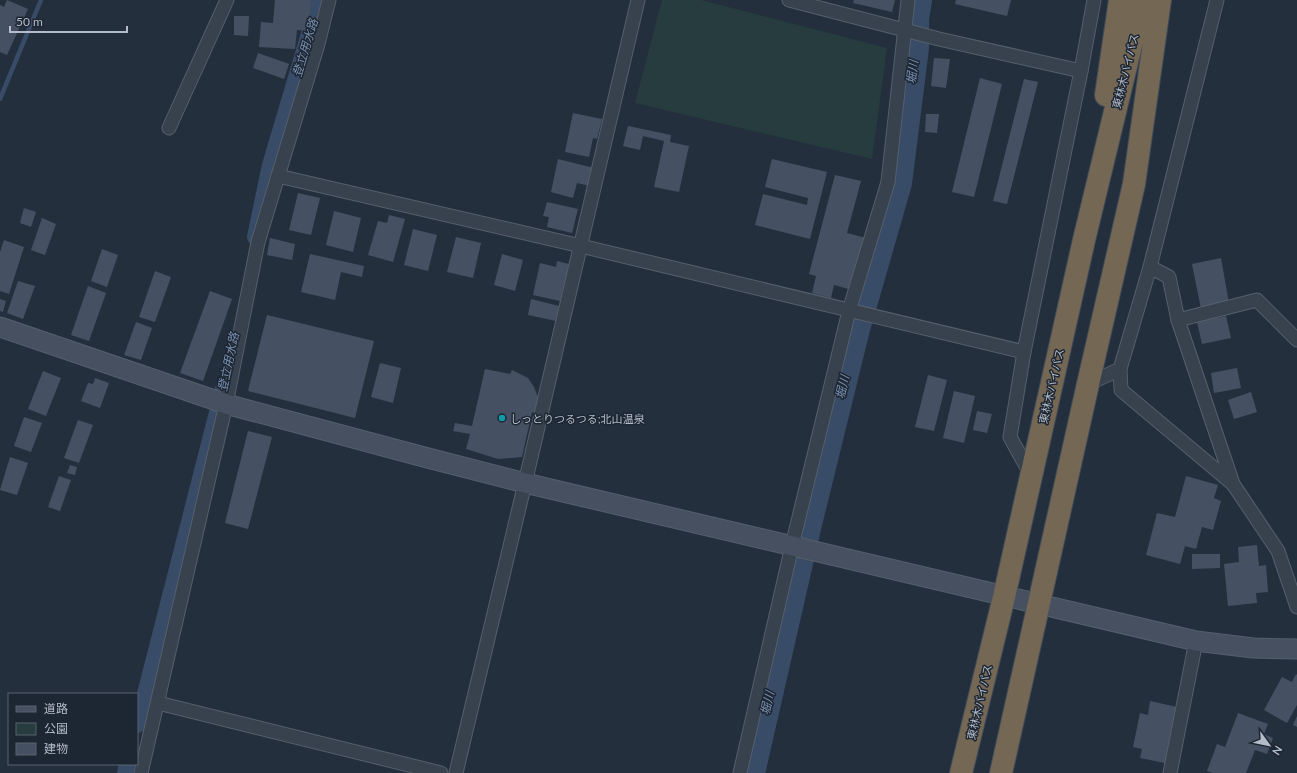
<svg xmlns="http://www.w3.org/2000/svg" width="1297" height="773" viewBox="0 0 1297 773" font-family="Lato,'Noto Sans JP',sans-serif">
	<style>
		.green { fill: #263c3f }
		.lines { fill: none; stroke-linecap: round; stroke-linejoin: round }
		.stream { stroke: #394c67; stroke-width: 4.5 }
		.canal { stroke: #394c67; stroke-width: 16 }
		.river { stroke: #394c67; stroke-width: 28 }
		.building { fill: #455162 }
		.street-casing { stroke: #565f6c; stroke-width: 15 }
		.secondary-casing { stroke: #565f6c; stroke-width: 21 }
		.highway-casing { stroke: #434c59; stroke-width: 24 }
		.street { stroke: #38414e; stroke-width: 13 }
		.secondary { stroke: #465061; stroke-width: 19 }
		.highway { stroke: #746855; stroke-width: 22 }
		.culture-dot { fill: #0f9aa8; stroke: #1d2633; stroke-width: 1.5 }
		.labels { text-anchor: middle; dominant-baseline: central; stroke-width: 3; stroke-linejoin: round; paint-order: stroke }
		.street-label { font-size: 11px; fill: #b4bcc9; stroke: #1d2633 }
		.poi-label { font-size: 11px; fill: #b4bcc9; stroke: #1d2633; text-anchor: start }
		.water-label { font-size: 12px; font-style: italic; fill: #7c92b1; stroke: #1d2633 }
	</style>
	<rect width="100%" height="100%" fill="#242f3e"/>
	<polygon class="green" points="662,0 701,0 887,48 872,159 635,103"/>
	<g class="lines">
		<polyline class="stream" points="0,99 41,0"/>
		<g class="canal">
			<polyline points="255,237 270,165 319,0"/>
			<polyline points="137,725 223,389"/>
			<polyline points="125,773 127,764"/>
		</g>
		<polyline class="river" points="751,773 807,528 856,329 898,183 915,48 915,19 918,0"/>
	</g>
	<g class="building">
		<polygon points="7,0 28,9 7,55 0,52 0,5 4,7"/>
		<polygon points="275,0 311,0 308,31 297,30 295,49 259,47 261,22 273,23"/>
		<polygon points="854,0 895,0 892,12 853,3"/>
		<polygon points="956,0 1011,0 1007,16 955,4"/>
		<polygon points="234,16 249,16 248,36 234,35"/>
		<polygon points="258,53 289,64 284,79 253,68"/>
		<polygon points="934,58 950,59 946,88 931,86"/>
		<polygon points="980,78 1002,84 974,197 952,192"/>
		<polygon points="1024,79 1038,82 1007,204 993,201"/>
		<polygon points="573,113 602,119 597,139 593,138 589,157 565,152"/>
		<polygon points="926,114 939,114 937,133 925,132"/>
		<polygon points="628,126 671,135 670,142 689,146 679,192 654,187 664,141 643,136 640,150 623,146"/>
		<polygon points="558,159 594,168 590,186 577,183 573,198 551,192"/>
		<polygon points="772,159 827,172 810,239 755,225 763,194 807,205 808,198 765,187"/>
		<polygon points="835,175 861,181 847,233 866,238 852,290 834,285 831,298 812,293 816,276 809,274"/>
		<polygon points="298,193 320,198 311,235 289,230"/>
		<polygon points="547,202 578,209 572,233 547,227 549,217 543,216"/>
		<polygon points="24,208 36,212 31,227 20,223"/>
		<polygon points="334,211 361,218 353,252 326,245"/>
		<polygon points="389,215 405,219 393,262 368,255 378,221 387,223"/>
		<polygon points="42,218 56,224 45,255 31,250"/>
		<polygon points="413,229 437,235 428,271 404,265"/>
		<polygon points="456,237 481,243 473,278 447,272"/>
		<polygon points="270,238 295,244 292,260 267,255"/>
		<polygon points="4,240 24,247 9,294 0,291 0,252"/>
		<polygon points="102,249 118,255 107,287 91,281"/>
		<polygon points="310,254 364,266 362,277 341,272 335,300 301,292"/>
		<polygon points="502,254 523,260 515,291 494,285"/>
		<polygon points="1221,258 1229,303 1201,309 1192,264"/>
		<polygon points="557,261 569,264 560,301 533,295 540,263 556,267"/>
		<polygon points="155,271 171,277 155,322 139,317"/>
		<polygon points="18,281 35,286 23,319 7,313"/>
		<polygon points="88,286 106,293 89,341 71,335"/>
		<polygon points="210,291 232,299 203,381 180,373"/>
		<polygon points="0,299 6,301 3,312 0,311"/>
		<polygon points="531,299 559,306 556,321 528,315"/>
		<polygon points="267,315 374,341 355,418 248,391"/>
		<polygon points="1226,316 1231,338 1202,344 1197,322"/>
		<polygon points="136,322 152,328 141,360 124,355"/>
		<polygon points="380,363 401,368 393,403 371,397"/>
		<polygon points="1237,368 1241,388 1214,393 1211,373"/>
		<polygon points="485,369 510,374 512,370 528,378 534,387 538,397 537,413 532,412 522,457 498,459 466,449 470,434 453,431 455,423 472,426"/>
		<polygon points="43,371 61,378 46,416 28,409"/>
		<polygon points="928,375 947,380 934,431 915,427"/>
		<polygon points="95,378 109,383 100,408 81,401 88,383 93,384"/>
		<polygon points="954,391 975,396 964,443 943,438"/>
		<polygon points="1251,392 1257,412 1234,419 1228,400"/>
		<polygon points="977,411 992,414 987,433 973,430"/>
		<polygon points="24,417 42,423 31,452 14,446"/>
		<polygon points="78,420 93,425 79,463 64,458"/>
		<polygon points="248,431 272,437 248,529 225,523"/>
		<polygon points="10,457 28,463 17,495 0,490"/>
		<polygon points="70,465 77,467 75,475 67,473"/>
		<polygon points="59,476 71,480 60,511 48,507"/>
		<polygon points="1186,476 1218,485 1214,498 1221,501 1213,530 1202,527 1196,549 1185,546 1180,564 1146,555 1157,513 1175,517"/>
		<polygon points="1257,545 1259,566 1266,565 1268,592 1256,593 1257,603 1228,606 1224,564 1239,562 1238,547"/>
		<polygon points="1192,554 1220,554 1220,568 1192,569"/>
		<polygon points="1296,674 1297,675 1297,705 1287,723 1264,710 1282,677 1292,682"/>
		<polygon points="1150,701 1177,707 1165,763 1140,758 1142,749 1133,747 1140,713 1148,715"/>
		<polygon points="1238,713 1268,724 1264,734 1273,738 1267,754 1255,750 1246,773 1213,773 1207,771 1217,744 1225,747"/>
		<polygon points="1297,716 1297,727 1293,725"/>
	</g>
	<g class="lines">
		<g class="street-casing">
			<g id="street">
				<polyline points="789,0 939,39 1081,71"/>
				<polyline points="169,128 227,0"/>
				<polyline points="278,176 581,246 1024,352"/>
				<polyline points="1150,267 1169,277 1178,320 1233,484 1278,551 1297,607"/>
				<polyline points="1178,320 1257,300 1297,340"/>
				<polyline points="1120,369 1121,390 1233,484"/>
				<polyline points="1088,384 1120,369 1150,267 1217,0"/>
				<polyline points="1031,475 1010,437 1024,352 1081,71 1094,0"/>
				<polyline points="158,703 441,773"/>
				<polyline points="141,773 226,404 258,242 318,44 329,0"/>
				<polyline points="456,773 525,483 638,0"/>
				<polyline points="740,773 792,546 849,311 888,182 908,0"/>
				<polyline points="1170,773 1196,641"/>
			</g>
		</g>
		<g class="secondary-casing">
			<polyline id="secondary" points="0,327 226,404 424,457 525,483 1196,641 1253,648 1297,649"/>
		</g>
		<g class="highway-casing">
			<g id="highway">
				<polyline points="1106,95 1120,0"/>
				<polyline points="961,773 1004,597 1084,240 1142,0"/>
				<polyline points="1001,773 1088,384 1134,184 1160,0"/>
			</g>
		</g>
		<use href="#street" class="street"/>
		<use href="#secondary" class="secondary"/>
		<use href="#highway" class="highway"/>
	</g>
	<circle class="culture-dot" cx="502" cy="418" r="4"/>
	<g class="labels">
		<g class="street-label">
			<text transform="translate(1125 71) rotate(-76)">東林木バイパス</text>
			<text transform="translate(1051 386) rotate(-77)">東林木バイパス</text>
			<text transform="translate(979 702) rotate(-77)">東林木バイパス</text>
		</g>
		<g class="poi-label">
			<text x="510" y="418">しっとりつるつる;北山温泉</text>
		</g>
		<g class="water-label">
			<text transform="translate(305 48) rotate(-73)">登立用水路</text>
			<text transform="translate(912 72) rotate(-83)">堀川</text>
			<text transform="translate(228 362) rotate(-78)">登立用水路</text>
			<text transform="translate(842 387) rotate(-77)">堀川</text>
			<text transform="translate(767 703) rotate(-77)">堀川</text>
		</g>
	</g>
	<rect x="8" y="693" width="130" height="72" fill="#1d2633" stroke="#59626f"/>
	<rect x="16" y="706" width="20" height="6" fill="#465061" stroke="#59626f"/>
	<text x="44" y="713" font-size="12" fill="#b4bcc9">道路</text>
	<rect x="16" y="723" width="20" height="12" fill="#263c3f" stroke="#59626f"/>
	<text x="44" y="733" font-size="12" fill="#b4bcc9">公園</text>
	<rect x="16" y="743" width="20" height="12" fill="#455162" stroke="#59626f"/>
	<text x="44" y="753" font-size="12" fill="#b4bcc9">建物</text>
	<g transform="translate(1269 745) rotate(123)" stroke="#1d2633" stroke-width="3" paint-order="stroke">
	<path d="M0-3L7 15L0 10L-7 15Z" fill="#b4bcc9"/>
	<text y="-6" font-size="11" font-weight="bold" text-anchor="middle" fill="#b4bcc9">N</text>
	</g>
	<path d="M10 26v6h117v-6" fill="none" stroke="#b4bcc9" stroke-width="2"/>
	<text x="16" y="26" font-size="12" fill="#b4bcc9" stroke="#1d2633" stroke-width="3" paint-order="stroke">50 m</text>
</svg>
